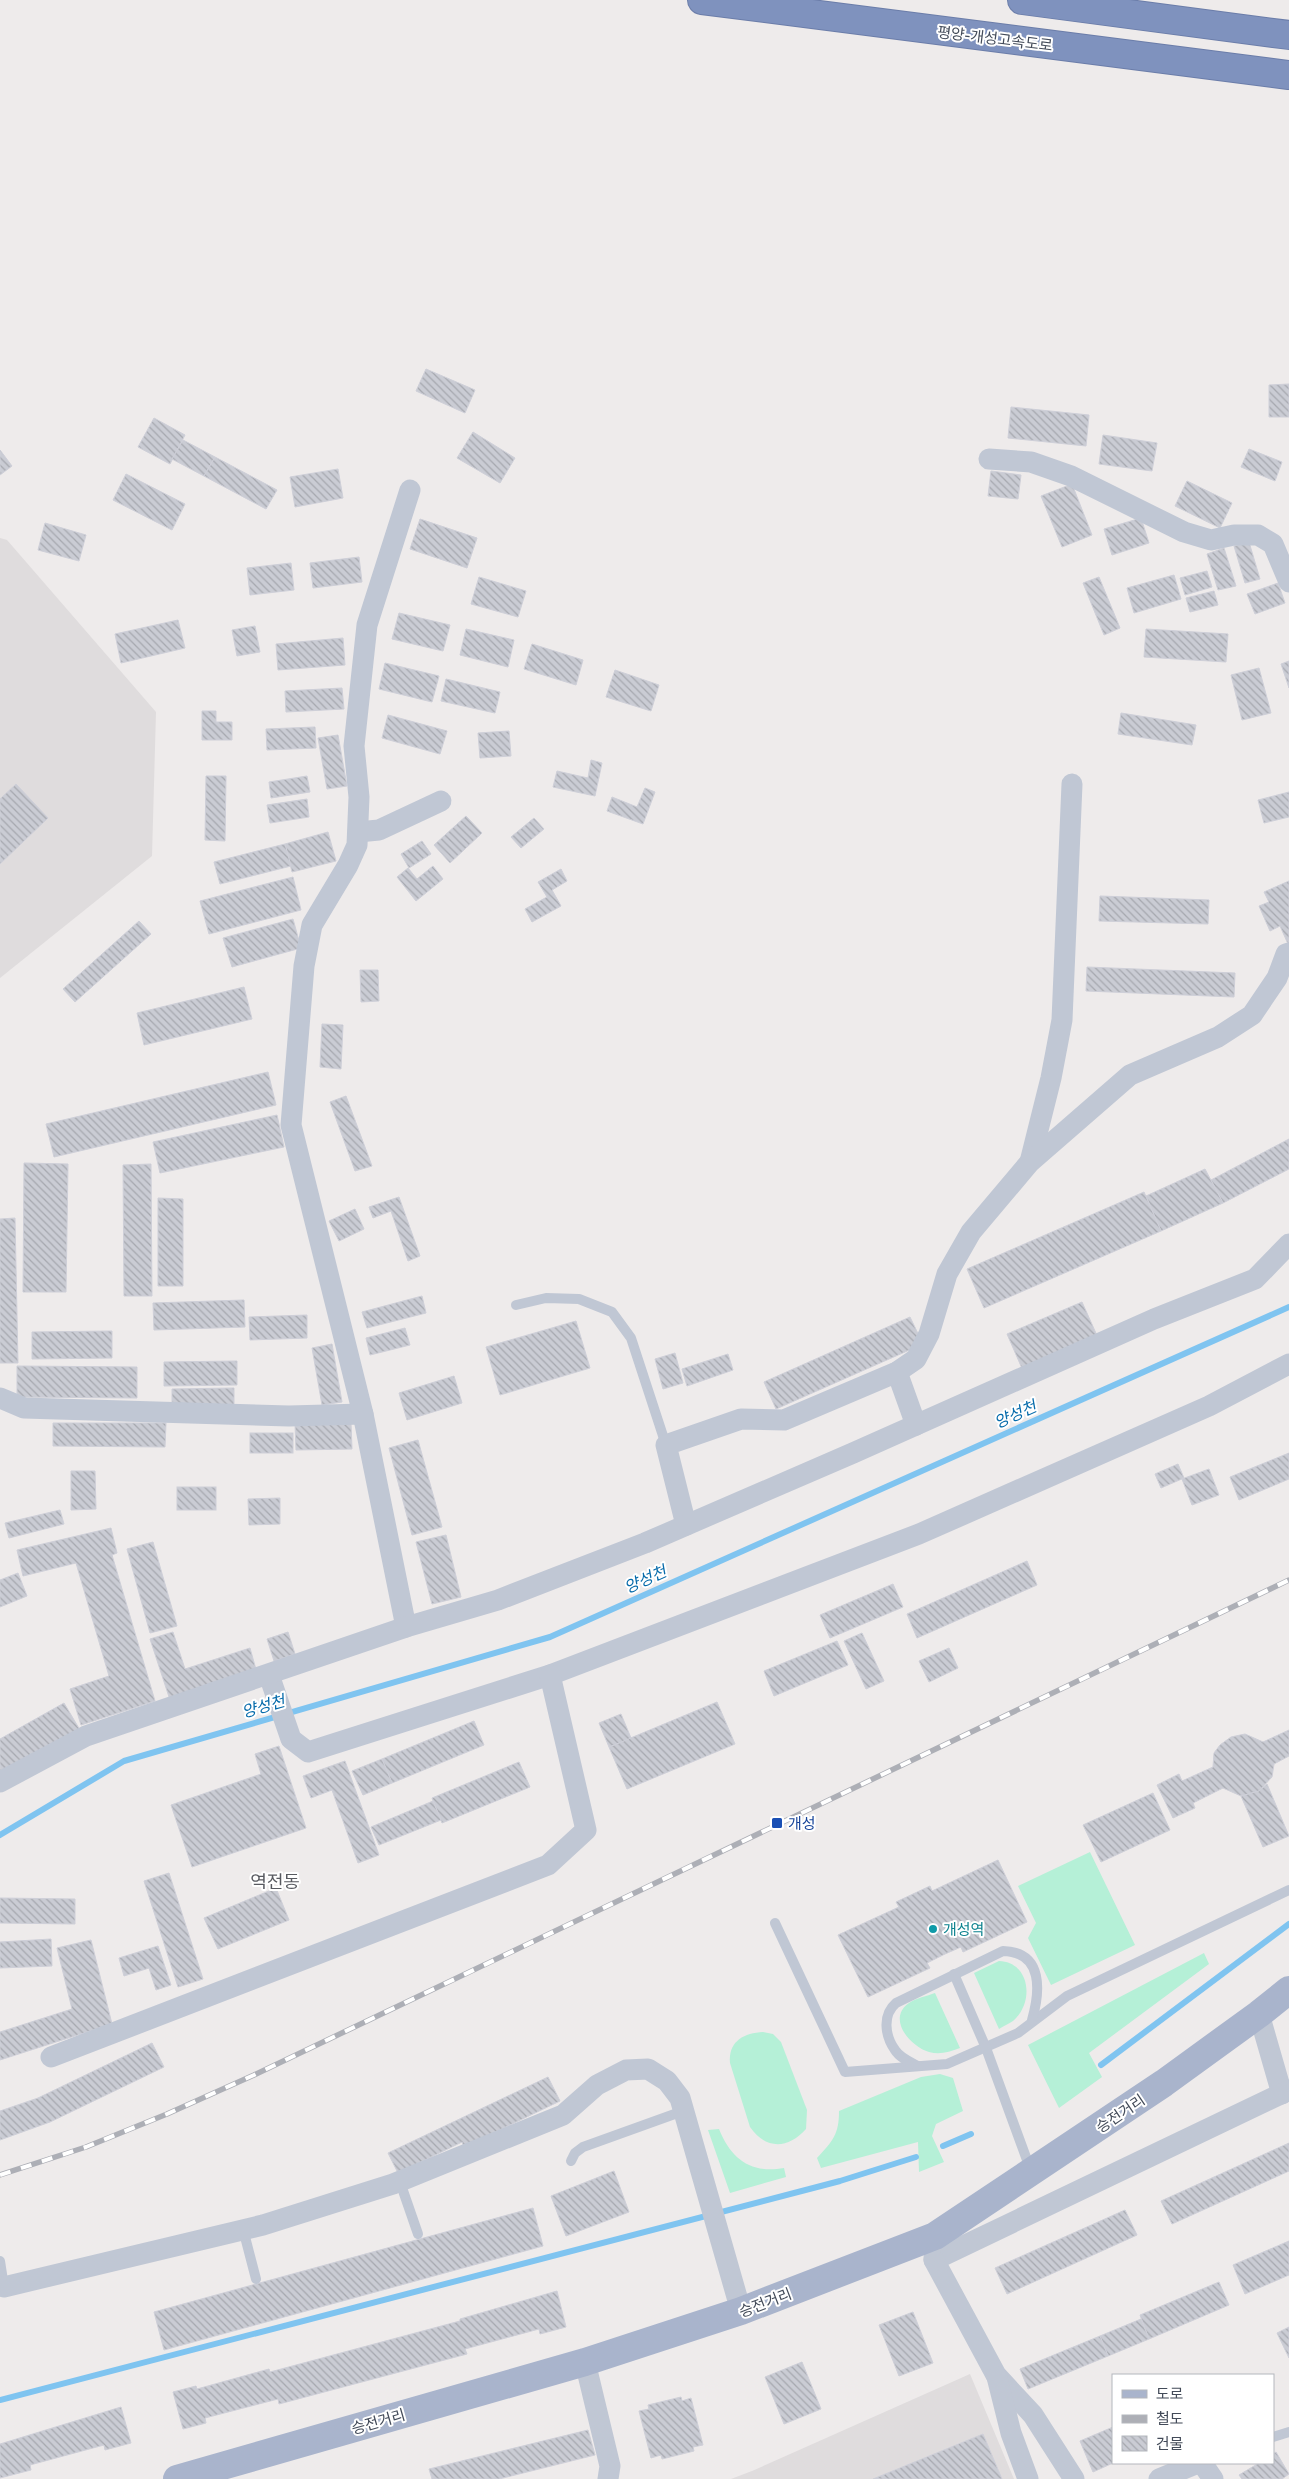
<svg xmlns="http://www.w3.org/2000/svg" width="1289" height="2479" viewBox="0 0 1289 2479" font-family="'Golos Text','Noto Sans KR',sans-serif">
	<style>
		.education { fill: #dfdcdd }
		.grass { fill: #b5f0d7 }
		.lines { fill: none; stroke-linecap: round; stroke-linejoin: round }
		.stream { stroke: #7fc4f0; stroke-width: 6 }
		.building { fill: url(#building-back-hatch); stroke: #cecfd8 }
		.highway-casing { stroke: #6b7da9; stroke-width: 30 }
		.lane { stroke: #c0c7d4; stroke-width: 10 }
		.street { stroke: #c0c7d4; stroke-width: 21 }
		.primary { stroke: #a9b4cc; stroke-width: 28 }
		.highway { stroke: #7f92be; stroke-width: 28 }
		.rail-casing { stroke: #adafb6; stroke-width: 5.5 }
		.rail { stroke: #fff; stroke-width: 4; stroke-dasharray: 11; stroke-linecap: butt }
		.transit-dot { fill: #1a4fb4; stroke: #fff; stroke-width: 2 }
		.culture-dot { fill: #0f9aa8; stroke: #fff; stroke-width: 2 }
		.labels { text-anchor: middle; dominant-baseline: central; stroke-width: 4; stroke-linejoin: round; paint-order: stroke }
		.street-label { font-size: 15px; fill: #434b59; stroke: #fff }
		.transit-label { font-size: 15px; fill: #164399; stroke: #fff; text-anchor: start }
		.culture-label { font-size: 15px; fill: #0d838f; stroke: #fff; text-anchor: start }
		.water-label { font-size: 16px; font-style: italic; fill: #056aaa; stroke: #fff }
		.quarter-label { font-size: 18px; fill: #585a60; stroke: #fff }
	</style>
	<defs>
		<pattern id="building-back-hatch" width="6" height="6" patternUnits="userSpaceOnUse" patternTransform="scale(1.25)"><rect width="6" height="6" fill="#caccd4"/><path d="M-1 5l2 2M0 0l6 6M5-1l2 2" fill="none" stroke="#a6a8af"/></pattern>
	</defs>
	<rect width="100%" height="100%" fill="#eeebeb"/>
	<g class="education">
		<polygon points="0,538 7,540 156,712 152,856 0,978"/>
		<polygon points="970,2374 1014,2479 731,2479 752,2471"/>
	</g>
	<g class="grass">
		<polygon points="1090,1852 1135,1945 1051,1985 1028,1938 1036,1923 1018,1886"/>
		<polygon points="1204,1953 1209,1964 1089,2053 1102,2077 1059,2108 1028,2045"/>
		<path d="M999,1961C1030,1962 1035,2002 1013,2021C1009,2024 1003,2026 999,2029L974,1973Z"/>
		<path d="M935,1993L960,2048C949,2052 940,2055 929,2052C911,2047 886,2019 909,2003C916,1998 927,1996 935,1993Z"/>
		<path d="M763,2032L773,2034L781,2042L807,2110L806,2129C788,2149 766,2150 750,2127L730,2063C728,2042 743,2033 763,2032Z"/>
		<path d="M940,2074L953,2078L963,2111L936,2124L932,2136L944,2162L919,2172L918,2142L821,2168L817,2158C833,2141 839,2134 839,2111L921,2077Z"/>
		<path d="M719,2129C731,2159 751,2174 784,2168L786,2177L730,2193L708,2130Z"/>
	</g>
	<g class="lines">
		<g class="stream">
			<polyline points="0,1835 124,1761 550,1637 1289,1307"/>
			<polyline points="1101,2065 1289,1924"/>
			<polyline points="943,2146 971,2134"/>
			<polyline points="0,2400 840,2181 916,2157"/>
		</g>
	</g>
	<g class="building">
		<polygon points="426,369 475,390 465,413 416,391"/>
		<polygon points="1289,384 1289,417 1269,417 1269,385"/>
		<polygon points="1011,407 1089,415 1086,446 1008,438"/>
		<polygon points="154,418 185,435 170,464 138,447"/>
		<polygon points="473,432 515,458 500,483 457,458"/>
		<polygon points="1103,435 1157,443 1152,471 1099,464"/>
		<polygon points="183,440 215,457 204,476 172,459"/>
		<polygon points="1249,449 1282,462 1275,481 1241,467"/>
		<polygon points="0,450 12,466 0,475"/>
		<polygon points="215,457 277,490 266,509 204,476"/>
		<polygon points="338,469 343,498 295,507 290,477"/>
		<polygon points="991,471 1021,475 1018,499 988,496"/>
		<polygon points="126,474 185,504 172,530 113,500"/>
		<polygon points="1187,481 1232,503 1220,528 1175,506"/>
		<polygon points="1072,484 1092,535 1062,547 1041,496"/>
		<polygon points="1141,518 1149,543 1112,555 1104,529"/>
		<polygon points="420,519 477,538 467,568 410,549"/>
		<polygon points="45,523 86,535 79,561 38,550"/>
		<polygon points="1249,542 1260,579 1245,583 1234,546"/>
		<polygon points="1224,548 1236,586 1218,590 1207,554"/>
		<polygon points="359,557 362,582 313,588 310,563"/>
		<polygon points="291,563 294,590 250,595 247,568"/>
		<polygon points="1207,571 1212,587 1185,595 1180,578"/>
		<polygon points="1174,575 1181,599 1134,613 1127,588"/>
		<polygon points="479,577 526,591 518,617 471,604"/>
		<polygon points="1099,577 1120,628 1104,635 1083,583"/>
		<polygon points="1278,583 1285,603 1255,614 1247,594"/>
		<polygon points="1214,591 1218,605 1190,612 1186,598"/>
		<polygon points="399,613 450,625 443,651 392,639"/>
		<polygon points="178,620 185,648 121,663 115,634"/>
		<polygon points="255,626 260,652 237,656 232,630"/>
		<polygon points="466,629 514,640 508,667 460,655"/>
		<polygon points="1146,629 1228,634 1226,662 1144,657"/>
		<polygon points="343,638 345,665 278,670 276,644"/>
		<polygon points="532,644 583,660 576,685 524,669"/>
		<polygon points="1289,661 1289,688 1281,664"/>
		<polygon points="385,663 439,676 432,702 379,689"/>
		<polygon points="1259,668 1271,713 1242,720 1231,675"/>
		<polygon points="615,670 659,685 651,711 606,697"/>
		<polygon points="446,679 500,692 495,713 441,701"/>
		<polygon points="342,688 344,709 286,712 285,691"/>
		<polygon points="202,711 216,711 216,722 232,722 232,740 202,740"/>
		<polygon points="1121,713 1196,725 1192,745 1118,734"/>
		<polygon points="388,715 447,731 440,754 382,738"/>
		<polygon points="315,727 316,748 267,750 266,729"/>
		<polygon points="509,731 511,756 480,758 478,733"/>
		<polygon points="338,735 347,786 327,789 318,738"/>
		<polygon points="591,760 602,763 595,796 553,787 557,771 588,778"/>
		<polygon points="206,776 226,776 225,841 205,840"/>
		<polygon points="307,776 310,792 271,798 269,782"/>
		<polygon points="16,784 48,818 0,864 0,799"/>
		<polygon points="645,788 655,792 643,824 607,811 612,797 637,807"/>
		<polygon points="1289,792 1289,817 1264,823 1258,800"/>
		<polygon points="307,799 309,817 270,823 267,805"/>
		<polygon points="466,816 482,833 450,863 434,845"/>
		<polygon points="534,818 544,829 521,848 511,837"/>
		<polygon points="328,832 336,861 292,872 285,844"/>
		<polygon points="422,841 431,854 409,868 401,854"/>
		<polygon points="285,844 291,866 220,884 214,862"/>
		<polygon points="433,866 443,879 416,901 397,877 408,868 417,879"/>
		<polygon points="561,869 567,881 552,890 561,906 532,922 525,909 547,897 538,882"/>
		<polygon points="293,877 301,910 209,934 200,901"/>
		<polygon points="1289,881 1289,943 1288,944 1280,926 1270,931 1259,906 1269,902 1264,892"/>
		<polygon points="1100,896 1209,900 1208,924 1099,921"/>
		<polygon points="293,919 301,948 232,967 223,938"/>
		<polygon points="139,921 151,934 75,1002 63,989"/>
		<polygon points="1087,967 1235,973 1234,997 1086,991"/>
		<polygon points="360,970 378,970 379,1001 361,1002"/>
		<polygon points="244,987 252,1019 144,1045 137,1013"/>
		<polygon points="322,1024 343,1025 341,1069 320,1067"/>
		<polygon points="268,1072 276,1105 54,1157 46,1124"/>
		<polygon points="346,1096 372,1166 355,1171 330,1102"/>
		<polygon points="277,1115 284,1147 160,1173 153,1142"/>
		<polygon points="1289,1139 1289,1169 1223,1203 1211,1180"/>
		<polygon points="24,1163 68,1164 66,1292 23,1292"/>
		<polygon points="151,1164 152,1296 124,1296 123,1165"/>
		<polygon points="1205,1169 1223,1203 1161,1231 1146,1196"/>
		<polygon points="1144,1192 1161,1231 984,1308 967,1269"/>
		<polygon points="399,1197 420,1256 408,1261 391,1211 373,1218 369,1207"/>
		<polygon points="158,1198 183,1199 183,1286 158,1286"/>
		<polygon points="355,1209 364,1229 339,1241 329,1221"/>
		<polygon points="15,1218 18,1363 0,1363 0,1219"/>
		<polygon points="422,1296 426,1313 367,1328 362,1312"/>
		<polygon points="244,1300 245,1327 154,1330 153,1303"/>
		<polygon points="1082,1302 1099,1340 1024,1373 1007,1334"/>
		<polygon points="307,1315 307,1338 250,1340 249,1317"/>
		<polygon points="910,1317 923,1344 776,1409 764,1382"/>
		<polygon points="576,1321 590,1368 500,1395 486,1347"/>
		<polygon points="405,1328 410,1345 370,1355 366,1338"/>
		<polygon points="112,1331 112,1358 32,1359 32,1332"/>
		<polygon points="332,1344 342,1402 322,1405 312,1348"/>
		<polygon points="675,1353 683,1383 663,1389 655,1359"/>
		<polygon points="728,1354 733,1370 687,1386 682,1369"/>
		<polygon points="237,1361 237,1385 164,1386 164,1362"/>
		<polygon points="17,1366 137,1367 137,1398 17,1397"/>
		<polygon points="454,1376 462,1403 407,1420 399,1393"/>
		<polygon points="234,1388 234,1405 172,1405 172,1389"/>
		<polygon points="53,1423 166,1423 165,1447 53,1446"/>
		<polygon points="351,1423 352,1449 296,1450 295,1424"/>
		<rect x="250" y="1433" width="43" height="20"/>
		<polygon points="418,1440 442,1527 412,1535 389,1448"/>
		<polygon points="1289,1453 1289,1479 1239,1500 1230,1477"/>
		<polygon points="1178,1464 1184,1478 1161,1488 1155,1474"/>
		<polygon points="1209,1469 1219,1495 1192,1505 1182,1479"/>
		<polygon points="71,1471 95,1471 96,1509 71,1510"/>
		<rect x="177" y="1487" width="39" height="23"/>
		<polygon points="280,1498 280,1524 249,1525 248,1499"/>
		<polygon points="60,1510 64,1524 9,1538 5,1523"/>
		<polygon points="111,1528 117,1553 112,1555 155,1701 81,1725 70,1689 109,1676 76,1563 23,1576 17,1550"/>
		<polygon points="446,1535 461,1597 432,1604 416,1542"/>
		<polygon points="153,1542 177,1626 150,1633 127,1549"/>
		<polygon points="1027,1561 1037,1585 917,1638 907,1614"/>
		<polygon points="18,1573 27,1596 0,1607 0,1580"/>
		<polygon points="893,1584 903,1607 830,1638 820,1615"/>
		<polygon points="173,1632 185,1669 250,1648 257,1673 170,1700 150,1639"/>
		<polygon points="288,1632 295,1654 274,1661 267,1639"/>
		<polygon points="862,1633 884,1681 866,1689 844,1641"/>
		<polygon points="837,1641 848,1665 774,1696 764,1671"/>
		<polygon points="949,1648 958,1668 929,1682 919,1661"/>
		<polygon points="717,1702 735,1744 627,1789 609,1747"/>
		<polygon points="64,1703 80,1730 0,1776 0,1739"/>
		<polygon points="621,1714 631,1738 609,1747 599,1723"/>
		<polygon points="474,1721 484,1745 392,1783 382,1759"/>
		<polygon points="1289,1730 1289,1756 1274,1764 1272,1777 1259,1791 1241,1796 1223,1788 1193,1803 1195,1808 1173,1818 1157,1785 1179,1774 1182,1781 1213,1767 1214,1753 1220,1745 1231,1737 1245,1734 1263,1742"/>
		<polygon points="279,1746 306,1828 192,1867 171,1805 261,1774 255,1754"/>
		<polygon points="382,1759 392,1783 363,1795 352,1771"/>
		<polygon points="345,1761 379,1855 358,1863 332,1790 311,1798 303,1776"/>
		<polygon points="519,1762 530,1787 442,1823 432,1798"/>
		<polygon points="1267,1784 1289,1836 1263,1847 1241,1796 1259,1791"/>
		<polygon points="1153,1793 1170,1830 1101,1862 1083,1825"/>
		<polygon points="433,1801 441,1820 379,1845 371,1827"/>
		<polygon points="998,1860 1027,1922 963,1952 961,1947 945,1954 927,1963 930,1968 868,1997 838,1935 899,1907 896,1902 930,1886 932,1891"/>
		<polygon points="169,1873 203,1979 178,1987 144,1881"/>
		<polygon points="276,1888 289,1920 218,1949 204,1918"/>
		<polygon points="0,1898 75,1899 75,1924 0,1923"/>
		<polygon points="51,1939 52,1966 0,1968 0,1942"/>
		<polygon points="91,1940 112,2024 0,2060 0,2032 72,2009 57,1948"/>
		<polygon points="158,1946 171,1985 156,1990 149,1968 124,1976 119,1958"/>
		<polygon points="152,2043 164,2067 50,2122 0,2140 0,2111 38,2098"/>
		<polygon points="548,2077 560,2101 464,2147 462,2142 398,2173 388,2153"/>
		<polygon points="1289,2143 1289,2171 1172,2224 1161,2201"/>
		<polygon points="614,2171 629,2212 566,2236 551,2196"/>
		<polygon points="533,2208 543,2246 164,2350 154,2312"/>
		<polygon points="1125,2210 1137,2235 1007,2294 995,2268"/>
		<polygon points="1289,2241 1289,2275 1245,2294 1233,2265"/>
		<polygon points="1219,2282 1229,2305 1149,2339 1140,2315"/>
		<polygon points="557,2291 566,2327 540,2334 539,2329 465,2349 467,2354 279,2404 278,2399 205,2418 206,2423 183,2429 173,2392 196,2386 197,2389 269,2369 270,2372 460,2321 460,2319"/>
		<polygon points="913,2312 933,2363 899,2376 879,2325"/>
		<polygon points="1141,2319 1149,2339 1108,2356 1100,2336"/>
		<polygon points="1289,2327 1289,2358 1277,2333"/>
		<polygon points="1100,2336 1108,2356 1028,2389 1020,2369"/>
		<polygon points="802,2362 821,2409 784,2424 765,2377"/>
		<polygon points="681,2397 682,2401 691,2398 703,2445 693,2447 694,2451 662,2459 661,2455 651,2458 639,2411 649,2409 648,2405"/>
		<polygon points="121,2407 131,2443 105,2450 104,2445 30,2465 31,2470 0,2478 0,2444"/>
		<polygon points="1113,2427 1113,2463 1093,2472 1080,2441"/>
		<polygon points="588,2430 595,2455 499,2479 432,2479 429,2469"/>
		<polygon points="983,2434 1002,2479 873,2479"/>
		<polygon points="1276,2452 1289,2474 1282,2479 1242,2479 1239,2475 1259,2463 1273,2463 1273,2454"/>
	</g>
	<g class="lines">
		<g class="highway-casing">
			<g id="highway">
				<polyline points="702,0 1289,75"/>
				<polyline points="1022,0 1289,35"/>
			</g>
		</g>
		<g class="lane">
			<polyline points="516,1305 546,1298 579,1299 612,1312 631,1338 666,1445"/>
			<polyline points="775,1923 845,2072 947,2064 1018,2033 1067,1996 1289,1890"/>
			<polyline points="954,1974 986,2048 1031,2171"/>
			<path d="M918,2066C910,2062 900,2058 895,2050C885,2036 882,2015 896,2003L1003,1951C1044,1952 1040,1992 1032,2020"/>
			<polyline points="571,2161 575,2153 583,2147 683,2111"/>
			<polyline points="400,2182 418,2234"/>
			<polyline points="243,2229 256,2279"/>
			<polyline points="0,2261 4,2287 1,2288"/>
			<polyline points="1273,2437 1289,2432"/>
		</g>
		<g class="street">
			<polyline points="989,459 1031,462 1071,476 1184,532 1211,540 1234,535 1258,535 1273,544 1289,582"/>
			<polyline points="358,832 379,830 441,801"/>
			<polyline points="1030,1162 1051,1078 1062,1020 1072,784"/>
			<polyline points="897,1372 916,1425"/>
			<polyline points="0,1398 24,1408 289,1416 363,1414"/>
			<polyline points="686,1525 666,1445 741,1419 784,1420 897,1372 916,1359 929,1334 947,1274 971,1232 1030,1162 1130,1075 1218,1037 1252,1015 1277,978 1286,954 1289,953"/>
			<polyline points="406,1627 363,1414 291,1125 304,966 312,925 348,865 357,845 359,797 354,746 367,625 410,490"/>
			<polyline points="269,1675 291,1739 308,1752 550,1675 919,1534 1209,1406 1289,1364"/>
			<polyline points="0,1782 86,1736 406,1627 498,1600 645,1543 853,1453 1154,1319 1255,1279 1289,1244"/>
			<polyline points="1259,2014 1282,2094"/>
			<polyline points="51,2057 548,1865 586,1830 550,1675"/>
			<polyline points="935,2236 934,2260 1289,2090"/>
			<polyline points="934,2260 996,2375 1033,2415 1074,2479"/>
			<polyline points="4,2287 263,2225 393,2184 563,2115 597,2085 626,2070 648,2069 667,2081 680,2098 741,2311"/>
			<polyline points="585,2362 610,2466 608,2479"/>
			<polyline points="997,2377 1011,2433 1028,2479"/>
			<polyline points="1202,2463 1213,2479"/>
			<polyline points="1159,2479 1198,2463"/>
		</g>
		<polyline class="primary" points="177,2479 585,2362 741,2311 935,2236 1164,2083 1259,2014 1289,1990"/>
		<use href="#highway" class="highway"/>
		<g class="rail-casing">
			<polyline id="rail" points="0,2175 86,2147 167,2114 254,2075 1289,1580"/>
		</g>
		<use href="#rail" class="rail"/>
	</g>
	<rect class="transit-dot" x="771" y="1817" width="12" height="12" rx="2.5"/>
	<circle class="culture-dot" cx="933" cy="1929" r="5"/>
	<g class="labels">
		<g class="street-label">
			<text transform="translate(995 38) rotate(7)">평양-개성고속도로</text>
			<text transform="translate(1120 2113) rotate(-34)">승전거리</text>
			<text transform="translate(765 2302) rotate(-21)">승전거리</text>
			<text transform="translate(378 2421) rotate(-16)">승전거리</text>
		</g>
		<g class="transit-label">
			<text x="788" y="1823">개성</text>
		</g>
		<g class="culture-label">
			<text x="943" y="1929">개성역</text>
		</g>
		<g class="water-label">
			<text transform="translate(1015 1414) rotate(-24)">양성천</text>
			<text transform="translate(645 1579) rotate(-24)">양성천</text>
			<text transform="translate(263 1706) rotate(-16)">양성천</text>
		</g>
		<g class="quarter-label">
			<text x="275" y="1881">역전동</text>
		</g>
	</g>
	<rect x="1112" y="2374" width="162" height="90" fill="#ffffff" stroke="#b4b7bd"/>
	<rect x="1122" y="2390" width="25" height="8" fill="#a9b4cc" stroke="#b4b7bd"/>
	<text x="1156" y="2399" font-size="15" fill="#434b59">도로</text>
	<rect x="1122" y="2415" width="25" height="8" fill="#adafb6" stroke="#b4b7bd"/>
	<text x="1156" y="2424" font-size="15" fill="#434b59">철도</text>
	<rect x="1122" y="2436" width="25" height="15" fill="url(#building-back-hatch)" stroke="#b4b7bd"/>
	<text x="1156" y="2449" font-size="15" fill="#434b59">건물</text>
</svg>
